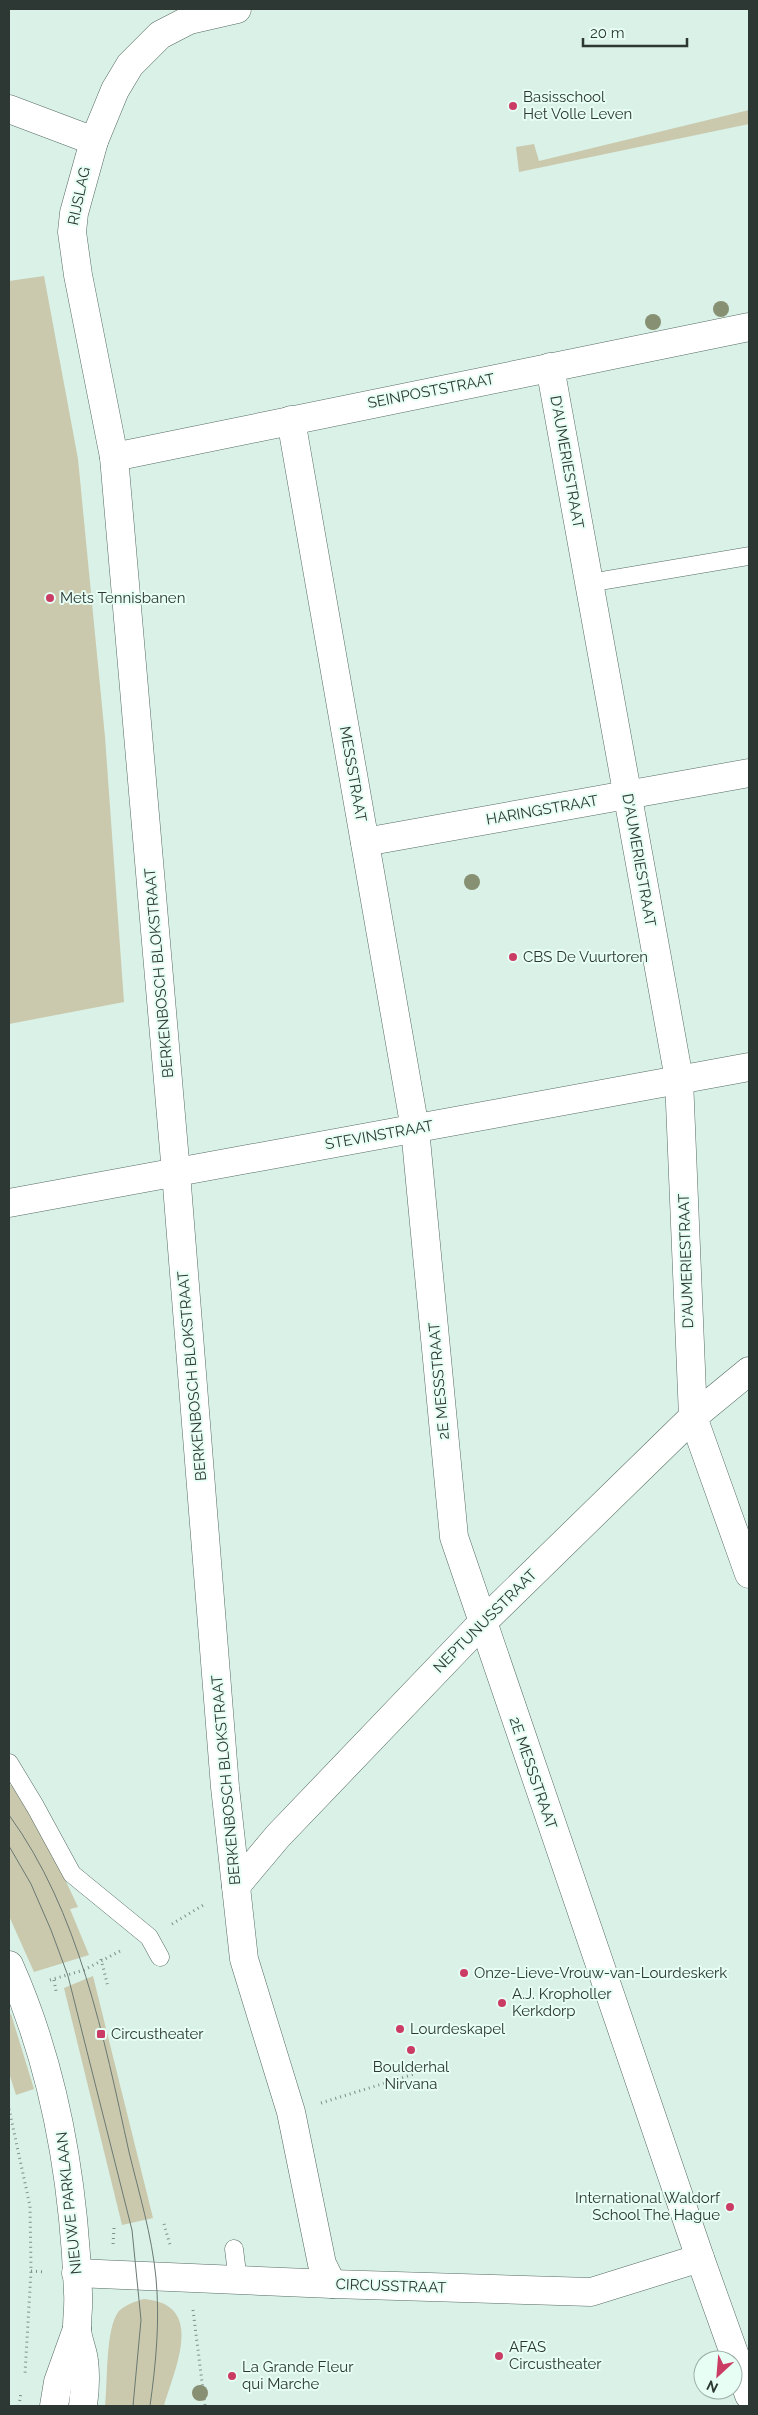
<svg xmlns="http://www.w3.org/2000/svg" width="758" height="2415" viewBox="0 0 758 2415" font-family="Raleway,sans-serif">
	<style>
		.green { fill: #cac9ad }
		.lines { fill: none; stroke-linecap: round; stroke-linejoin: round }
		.lane-casing { stroke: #566b63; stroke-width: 19 }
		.street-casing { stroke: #566b63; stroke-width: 29 }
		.secondary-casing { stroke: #566b63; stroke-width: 29 }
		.path { stroke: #7e8f88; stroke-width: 3; stroke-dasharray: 1 4; stroke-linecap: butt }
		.lane { stroke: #fff; stroke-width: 18 }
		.street { stroke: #fff; stroke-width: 28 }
		.secondary { stroke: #fff; stroke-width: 28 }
		.tram { stroke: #6a7973; stroke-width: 1 }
		.tree { fill: #879072 }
		.poi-dot { fill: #cb3c65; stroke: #e6fef4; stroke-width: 2 }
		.labels { text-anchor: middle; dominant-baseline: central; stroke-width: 4; stroke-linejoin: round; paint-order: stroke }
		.poi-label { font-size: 15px; fill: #2d3733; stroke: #e6fef4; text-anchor: start }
		.street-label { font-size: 15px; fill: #2d3733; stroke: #e6fef4 }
	</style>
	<rect width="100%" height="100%" fill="#d9f1e7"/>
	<g class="green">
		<polygon points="749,110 749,124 519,172 516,147 534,144 539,161"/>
		<polygon points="44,276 78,459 105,737 124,1002 9,1024 9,281"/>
		<polygon points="13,1784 54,1856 78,1907 70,1909 89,1955 34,1972 9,1916 9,1786"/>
		<polygon points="93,1976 153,2218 122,2225 64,1988"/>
		<polygon points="11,2014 34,2089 16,2095 9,2073 9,2015"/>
		<path d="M144,2299C207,2304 174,2370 164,2406H105C108,2383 105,2328 119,2311C125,2305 136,2301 144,2299Z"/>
	</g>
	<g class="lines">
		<g class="lane-casing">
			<g id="lane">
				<polyline points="589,583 749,556"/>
				<polyline points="9,1763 35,1806 72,1874 149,1937 160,1957"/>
				<polyline points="234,2249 238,2281"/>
			</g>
		</g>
		<g class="street-casing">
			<g id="street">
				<polyline points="237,9 189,20 160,35 130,65 115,90 94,141 74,213 72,232 78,275 114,457 176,1173 225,1787 244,1959 291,2112 322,2264 332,2284"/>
				<polyline points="9,109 94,141"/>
				<polyline points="550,367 679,1079 693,1417 749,1574"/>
				<polyline points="291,420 415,1129 454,1537 700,2258 749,2395"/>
				<polyline points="114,457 749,327"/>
				<polyline points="365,842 749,773"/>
				<polyline points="9,1203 749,1067"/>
				<polyline points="236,1886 278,1836 482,1623 693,1417 749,1371"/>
				<polyline points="76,2273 332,2284 591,2292 700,2258"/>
			</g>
		</g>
		<g class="secondary-casing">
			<g id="secondary">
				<path d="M9,1965C55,2068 74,2181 78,2293C79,2305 77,2316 77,2328C77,2339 83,2350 84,2361C86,2376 85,2391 83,2406"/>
				<polyline points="54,2406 58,2382 77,2329"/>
			</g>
		</g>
		<g class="path">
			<polyline points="172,1924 205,1904"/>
			<polyline points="101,1959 108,1987"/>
			<polyline points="50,1980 84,1970 122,1950"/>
			<polyline points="54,1980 56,1991"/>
			<polyline points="321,2103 414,2074"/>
			<polyline points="9,2109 30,2206 31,2271 25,2374"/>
			<polyline points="164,2224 170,2245"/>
			<polyline points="113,2244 114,2228"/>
			<polyline points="31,2271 45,2272"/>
			<polyline points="193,2310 205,2406"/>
			<polyline points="19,2406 21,2392"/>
		</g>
		<use href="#lane" class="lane"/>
		<use href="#street" class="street"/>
		<use href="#secondary" class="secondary"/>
		<g class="tram">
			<path d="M9,1815C79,1911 104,2038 129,2152C139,2193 152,2236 156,2278C160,2321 156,2363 150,2406"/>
			<polyline points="9,1846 31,1884 51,1930 68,1976 132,2230 141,2320 133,2406"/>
		</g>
	</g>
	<g class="tree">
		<circle cx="721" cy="309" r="8"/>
		<circle cx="653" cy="322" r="8"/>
		<circle cx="472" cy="882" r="8"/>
		<circle cx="200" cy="2393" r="8"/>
	</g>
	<g class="poi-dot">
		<circle cx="513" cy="106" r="5"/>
		<circle cx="50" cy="598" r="5"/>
		<circle cx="513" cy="957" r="5"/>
		<circle cx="464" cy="1973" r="5"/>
		<circle cx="502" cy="2003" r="5"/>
		<circle cx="400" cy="2029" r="5"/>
		<rect x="96" y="2029" width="10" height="10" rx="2.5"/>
		<circle cx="411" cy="2050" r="5"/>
		<circle cx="730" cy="2207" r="5"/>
		<circle cx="499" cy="2356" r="5"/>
		<circle cx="232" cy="2376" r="5"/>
	</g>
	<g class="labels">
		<g class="poi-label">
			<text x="523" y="97">Basisschool<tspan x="523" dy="17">Het Volle Leven</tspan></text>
			<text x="60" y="598">Mets Tennisbanen</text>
			<text x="523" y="957">CBS De Vuurtoren</text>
			<text x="474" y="1973">Onze-Lieve-Vrouw-van-Lourdeskerk</text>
			<text x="512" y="1994">A.J. Kropholler<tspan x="512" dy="17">Kerkdorp</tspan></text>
			<text x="410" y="2029">Lourdeskapel</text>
			<text x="111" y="2034">Circustheater</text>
			<text x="411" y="2067" text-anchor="middle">Boulderhal<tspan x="411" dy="17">Nirvana</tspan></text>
			<text x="720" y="2198" text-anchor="end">International Waldorf<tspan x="720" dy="17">School The Hague</tspan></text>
			<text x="509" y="2347">AFAS<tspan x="509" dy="17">Circustheater</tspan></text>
			<text x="242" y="2367">La Grande Fleur<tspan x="242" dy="17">qui Marche</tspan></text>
		</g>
		<g class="street-label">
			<text transform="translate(79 196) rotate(-78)">RIJSLAG</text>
			<text transform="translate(431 391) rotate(-11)">SEINPOSTSTRAAT</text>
			<text transform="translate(567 462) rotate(80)">D'AUMERIESTRAAT</text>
			<text transform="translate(353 774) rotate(80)">MESSSTRAAT</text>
			<text transform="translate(542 810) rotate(-10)">HARINGSTRAAT</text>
			<text transform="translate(639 860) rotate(80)">D'AUMERIESTRAAT</text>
			<text transform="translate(159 973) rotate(-95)">BERKENBOSCH BLOKSTRAAT</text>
			<text transform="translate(379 1135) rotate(-10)">STEVINSTRAAT</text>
			<text transform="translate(686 1261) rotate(-92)">D'AUMERIESTRAAT</text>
			<text transform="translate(192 1376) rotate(-95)">BERKENBOSCH BLOKSTRAAT</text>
			<text transform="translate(439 1381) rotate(-95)">2E MESSSTRAAT</text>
			<text transform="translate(485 1621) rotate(-45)">NEPTUNUSSTRAAT</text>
			<text transform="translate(533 1773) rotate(71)">2E MESSSTRAAT</text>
			<text transform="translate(226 1780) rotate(-95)">BERKENBOSCH BLOKSTRAAT</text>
			<text transform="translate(69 2203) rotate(-96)">NIEUWE PARKLAAN</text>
			<text transform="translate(391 2286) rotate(2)">CIRCUSSTRAAT</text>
		</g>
	</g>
	<rect width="758" height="2415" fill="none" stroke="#2d3733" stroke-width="20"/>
	<g transform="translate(718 2375) rotate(206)"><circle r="24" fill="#e6fef4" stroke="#9caea7"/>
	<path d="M0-4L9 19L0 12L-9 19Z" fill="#cb3c65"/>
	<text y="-8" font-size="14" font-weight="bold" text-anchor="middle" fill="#2d3733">N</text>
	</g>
	<path d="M583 38v8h104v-8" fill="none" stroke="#2d3733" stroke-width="2.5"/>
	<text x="590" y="38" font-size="15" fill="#2d3733" stroke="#e6fef4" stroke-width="4" paint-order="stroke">20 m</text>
</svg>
